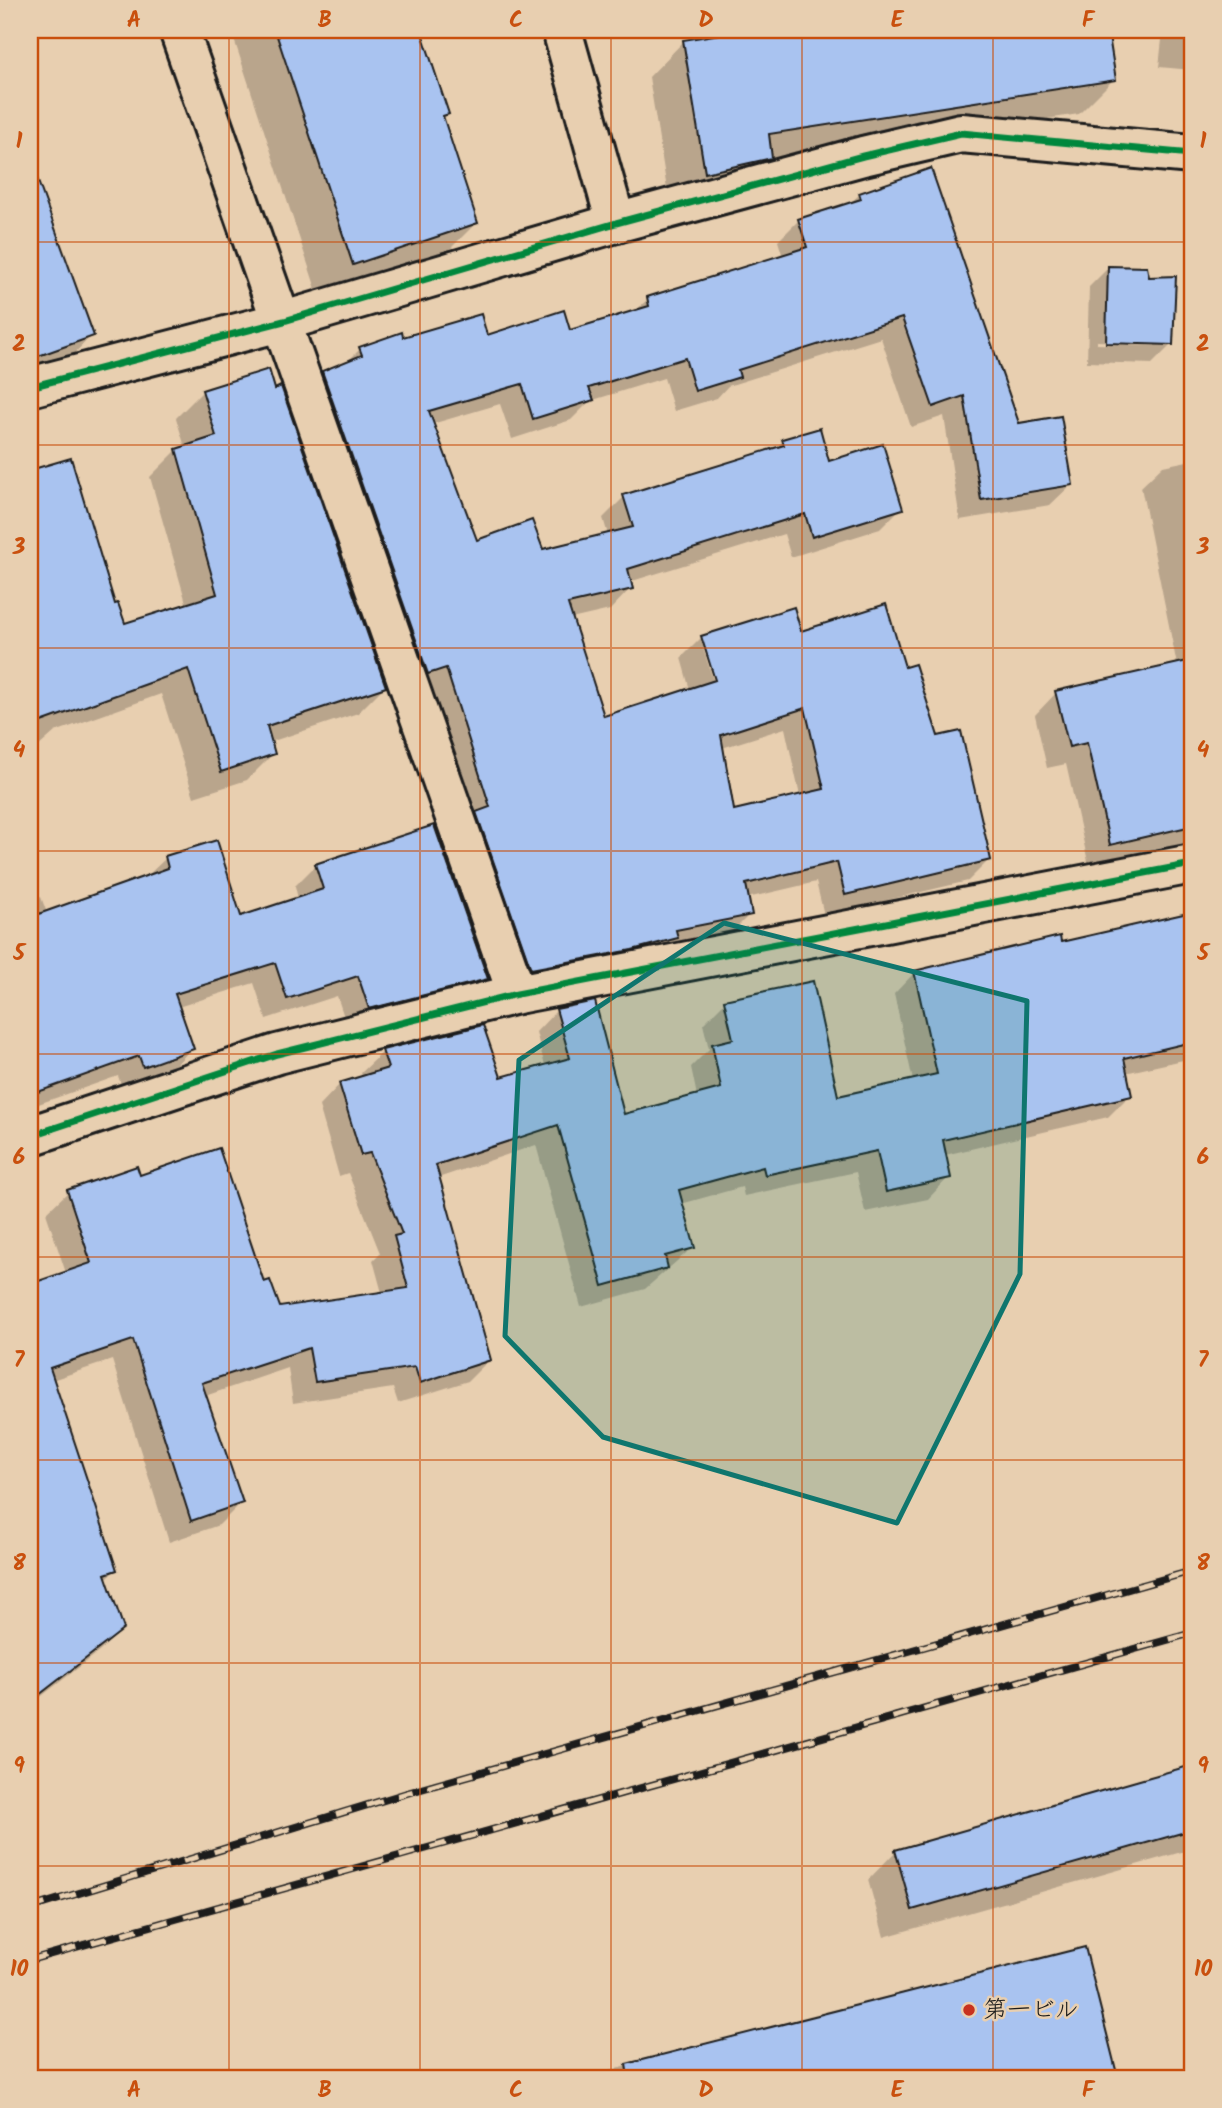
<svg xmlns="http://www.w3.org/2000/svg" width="1222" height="2108" viewBox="0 0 1222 2108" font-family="Kalam,'Klee One',sans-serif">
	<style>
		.shadow { fill: #0003; fill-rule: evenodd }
		.building { fill: #a9c3f0; stroke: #1c1c1c; stroke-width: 2; fill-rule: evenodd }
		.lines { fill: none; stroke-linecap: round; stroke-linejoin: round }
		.minor-casing { stroke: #1c1c1c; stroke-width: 44 }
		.minor { stroke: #e8cfb0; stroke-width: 38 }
		.rail-casing { stroke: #1c1c1c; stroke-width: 8 }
		.rail { stroke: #e8cfb0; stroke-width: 5; stroke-dasharray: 16; stroke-linecap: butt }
		.cycleway-casing { stroke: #e8cfb0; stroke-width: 11 }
		.cycleway { stroke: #00873e; stroke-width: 7 }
		.marked { fill: #0f766e; fill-opacity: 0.2; stroke: #0f766e; stroke-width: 5; stroke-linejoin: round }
		.grid { fill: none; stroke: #c9500e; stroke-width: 2; stroke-opacity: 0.55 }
		.poi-dot { fill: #c8321e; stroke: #e8cfb0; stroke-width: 2.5 }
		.labels { text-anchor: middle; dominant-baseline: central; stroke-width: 5; stroke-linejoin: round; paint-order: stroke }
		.poi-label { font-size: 24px; fill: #1c1c1c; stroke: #e8cfb0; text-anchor: start }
		.neatline { fill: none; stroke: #c9500e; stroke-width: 2.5 }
		.grid-label { font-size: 23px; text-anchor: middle; font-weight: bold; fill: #c9500e }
	</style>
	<rect width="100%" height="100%" fill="#e8cfb0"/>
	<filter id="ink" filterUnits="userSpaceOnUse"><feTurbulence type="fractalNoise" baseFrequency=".0143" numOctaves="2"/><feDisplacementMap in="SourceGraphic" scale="14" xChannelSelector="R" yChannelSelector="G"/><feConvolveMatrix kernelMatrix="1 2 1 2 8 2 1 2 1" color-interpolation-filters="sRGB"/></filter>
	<g filter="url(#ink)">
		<g class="shadow">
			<polygon points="231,30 419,30 447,113 442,118 476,223 442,257 319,298"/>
			<polygon points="756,30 1106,30 1114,79 1079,114 764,163 670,208 649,77 684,41"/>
			<polygon points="1163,30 1192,30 1192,70 1159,67"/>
			<polygon points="39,186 91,336 72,356 30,371 30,189"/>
			<path d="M860,194L1017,425L1072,484L1050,505L960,520L944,416L911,427L881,338L728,386L717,398L674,411L664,378L590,401L571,420L512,439L500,404L432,424L476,542L542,551L608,535L603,518L624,497L774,450L783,441L828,463L901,508L880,529L791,557L784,534L629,582L631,588L610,610L571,619L603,718L690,690L681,658L702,637L800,633L904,669L989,860L968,881L824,915L816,882L747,898L750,914L729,935L510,989L301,393L323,372L346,363L360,349L402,340L569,332L633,313L648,299L783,257L778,241L799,220L849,204ZM703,648H706L719,688L716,689ZM785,728L800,796L733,812L722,748Z"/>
			<path d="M1109,267L1172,344L1152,364L1087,362L1089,287ZM1097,341L1155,343V346L1097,344Z"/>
			<polygon points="203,391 384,687 358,713 270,742 273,754 247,780 194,797 161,694 55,732 30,754 30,472 70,460 113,606 124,626 187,606 150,477 177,450 185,447 176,418"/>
			<polygon points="1192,460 1192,881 1179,866 1175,846 1089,866 1066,764 1047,768 1035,715 1056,693 1177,665 1141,487 1163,466"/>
			<polygon points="166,858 240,918 298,899 295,886 316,865 486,978 465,999 348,1029 337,996 266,1019 254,983 178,1007 192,1048 171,1070 122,1087 118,1076 30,1107 30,901 41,897 47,913 145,878"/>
			<polygon points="1192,883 1192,1058 1125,1073 1130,1095 1108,1117 945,1155 949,1177 928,1199 865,1212 856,1172 744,1196 742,1187 681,1204 693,1247 645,1289 581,1307 536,1145 438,1178 489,1360 468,1381 398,1403 393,1388 293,1403 288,1368 205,1396 241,1503 219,1525 169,1542 112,1360 52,1380 115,1570 105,1580 122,1629 100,1651 30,1705 30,1286 66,1273 46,1213 68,1192 139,1177 263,1284 278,1309 382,1293 373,1260 380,1253 348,1173 339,1176 319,1106 340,1084 363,1078 361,1073 383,1052 500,1079 545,1066 536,1032 557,1010 623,1117 697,1096 691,1067 709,1049 703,1024 725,1002 837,1098 913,1081 894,994 915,972 1191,914 1187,901"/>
			<polygon points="1192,1767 1192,1849 884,1937 868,1880 896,1851"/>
			<polygon points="1084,1949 1116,2078 588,2078 592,2075"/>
		</g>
		<g class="building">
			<polygon points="275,30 421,30 449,114 443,116 478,223 353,265"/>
			<polygon points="745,30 1108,30 1116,80 769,134 772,158 705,173 683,40"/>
			<path d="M931,168L1019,423L1061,416L1073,485L981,500L964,396L933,407L902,318L738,370L740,377L695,391L685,358L589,388L594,400L533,419L522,384L429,411L477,540L532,520L543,549L633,527L623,495L784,445L782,439L820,428L829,461L883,444L903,509L812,537L805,514L628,569L633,589L568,604L604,716L715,680L701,636L794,607L801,631L886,604L905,667L915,664L938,736L961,731L991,860L845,895L837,862L746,884L752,915L676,930L678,938L632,950L531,969L476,812L490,807L446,668L428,674L322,371L362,355L359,347L402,332L403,337L481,314L487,335L564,310L570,330L649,306L647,297L807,247L798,219L861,199L859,193ZM805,708L824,789L734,810L721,735Z"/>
			<polygon points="35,173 94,336 30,359 30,174"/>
			<polygon points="1108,266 1147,267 1149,277 1176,276 1173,345 1106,343"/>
			<polygon points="269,369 275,389 281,386 386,687 267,726 275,754 221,772 188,669 30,726 30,470 71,458 115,604 118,603 125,623 217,594 176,449 216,436 202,390"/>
			<polygon points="1192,660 1192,826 1110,845 1087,743 1069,747 1055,691"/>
			<polygon points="434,825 488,979 369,1009 358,976 287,999 275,963 175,994 194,1049 143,1067 139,1056 38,1092 30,1068 30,917 168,868 165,856 217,840 241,916 323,889 315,864"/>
			<polygon points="1192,912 1192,1042 1124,1058 1132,1096 943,1140 951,1178 886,1192 877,1151 765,1175 763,1167 679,1190 695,1248 665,1256 668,1268 603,1286 558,1125 436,1165 491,1360 420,1383 415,1367 315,1382 309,1348 202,1383 243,1503 191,1521 133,1340 50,1368 117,1570 105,1574 124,1629 30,1702 30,1284 91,1263 67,1190 137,1166 140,1175 219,1148 264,1282 270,1280 280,1307 408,1288 394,1236 402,1234 370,1153 361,1155 339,1083 388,1068 382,1050 483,1025 501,1077 570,1058 556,1009 595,1001 624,1114 721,1088 712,1044 733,1039 724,1000 813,981 838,1096 937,1074 914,971 1060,936 1061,942"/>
			<polygon points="1192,1765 1192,1830 912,1910 895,1850"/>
			<polygon points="1085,1947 1118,2078 628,2078 626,2064"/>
		</g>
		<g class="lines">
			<g class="minor-casing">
				<g id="minor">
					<polyline points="179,30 517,994"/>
					<polyline points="562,30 616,223"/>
					<polyline points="30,387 284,321 616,223 863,156 961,133 1192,154"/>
					<polyline points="30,1136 277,1054 517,994 1192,864"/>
				</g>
			</g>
			<use href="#minor" class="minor"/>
			<g class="rail-casing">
				<g id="rail">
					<polyline points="30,1908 407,1793 1192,1571"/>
					<polyline points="30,1960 1192,1633"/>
				</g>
			</g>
			<use href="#rail" class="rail"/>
			<g class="cycleway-casing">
				<g id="cycleway">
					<polyline points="30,387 284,321 616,223 863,156 961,133 1192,154"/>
					<polyline points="30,1136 277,1054 517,994 1192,864"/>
				</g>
			</g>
			<use href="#cycleway" class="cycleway"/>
		</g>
	</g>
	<path class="marked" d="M724,923L1027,1001L1020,1274L897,1523L603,1437L505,1336L519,1060Z"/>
	<path class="grid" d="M229,30V2078M420,30V2078M611,30V2078M802,30V2078M993,30V2078M30,242H1192M30,445H1192M30,648H1192M30,851H1192M30,1054H1192M30,1257H1192M30,1460H1192M30,1663H1192M30,1866H1192"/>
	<circle class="poi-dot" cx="969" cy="2010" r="7"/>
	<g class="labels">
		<g class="poi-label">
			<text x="983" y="2010">第一ビル</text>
		</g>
	</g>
	<rect width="1222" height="2108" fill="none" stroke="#e8cfb0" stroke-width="77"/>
	<rect x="38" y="38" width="1146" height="2032" class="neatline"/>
	<g class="grid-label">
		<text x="134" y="27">A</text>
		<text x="325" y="27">B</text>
		<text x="516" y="27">C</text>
		<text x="706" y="27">D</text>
		<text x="897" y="27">E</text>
		<text x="1088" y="27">F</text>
		<text x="19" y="148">1</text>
		<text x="1203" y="148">1</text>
		<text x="19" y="351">2</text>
		<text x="1203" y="351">2</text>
		<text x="19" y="554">3</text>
		<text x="1203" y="554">3</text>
		<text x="19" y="757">4</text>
		<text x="1203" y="757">4</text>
		<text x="19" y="960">5</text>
		<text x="1203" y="960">5</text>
		<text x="19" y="1164">6</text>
		<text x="1203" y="1164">6</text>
		<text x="19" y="1367">7</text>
		<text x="1203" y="1367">7</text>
		<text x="19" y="1570">8</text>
		<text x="1203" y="1570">8</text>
		<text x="19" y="1773">9</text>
		<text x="1203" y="1773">9</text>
		<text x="19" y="1976">10</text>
		<text x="1203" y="1976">10</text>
		<text x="134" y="2097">A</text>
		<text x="325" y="2097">B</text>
		<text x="516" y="2097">C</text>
		<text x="706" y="2097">D</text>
		<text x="897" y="2097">E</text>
		<text x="1088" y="2097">F</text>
	</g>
</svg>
